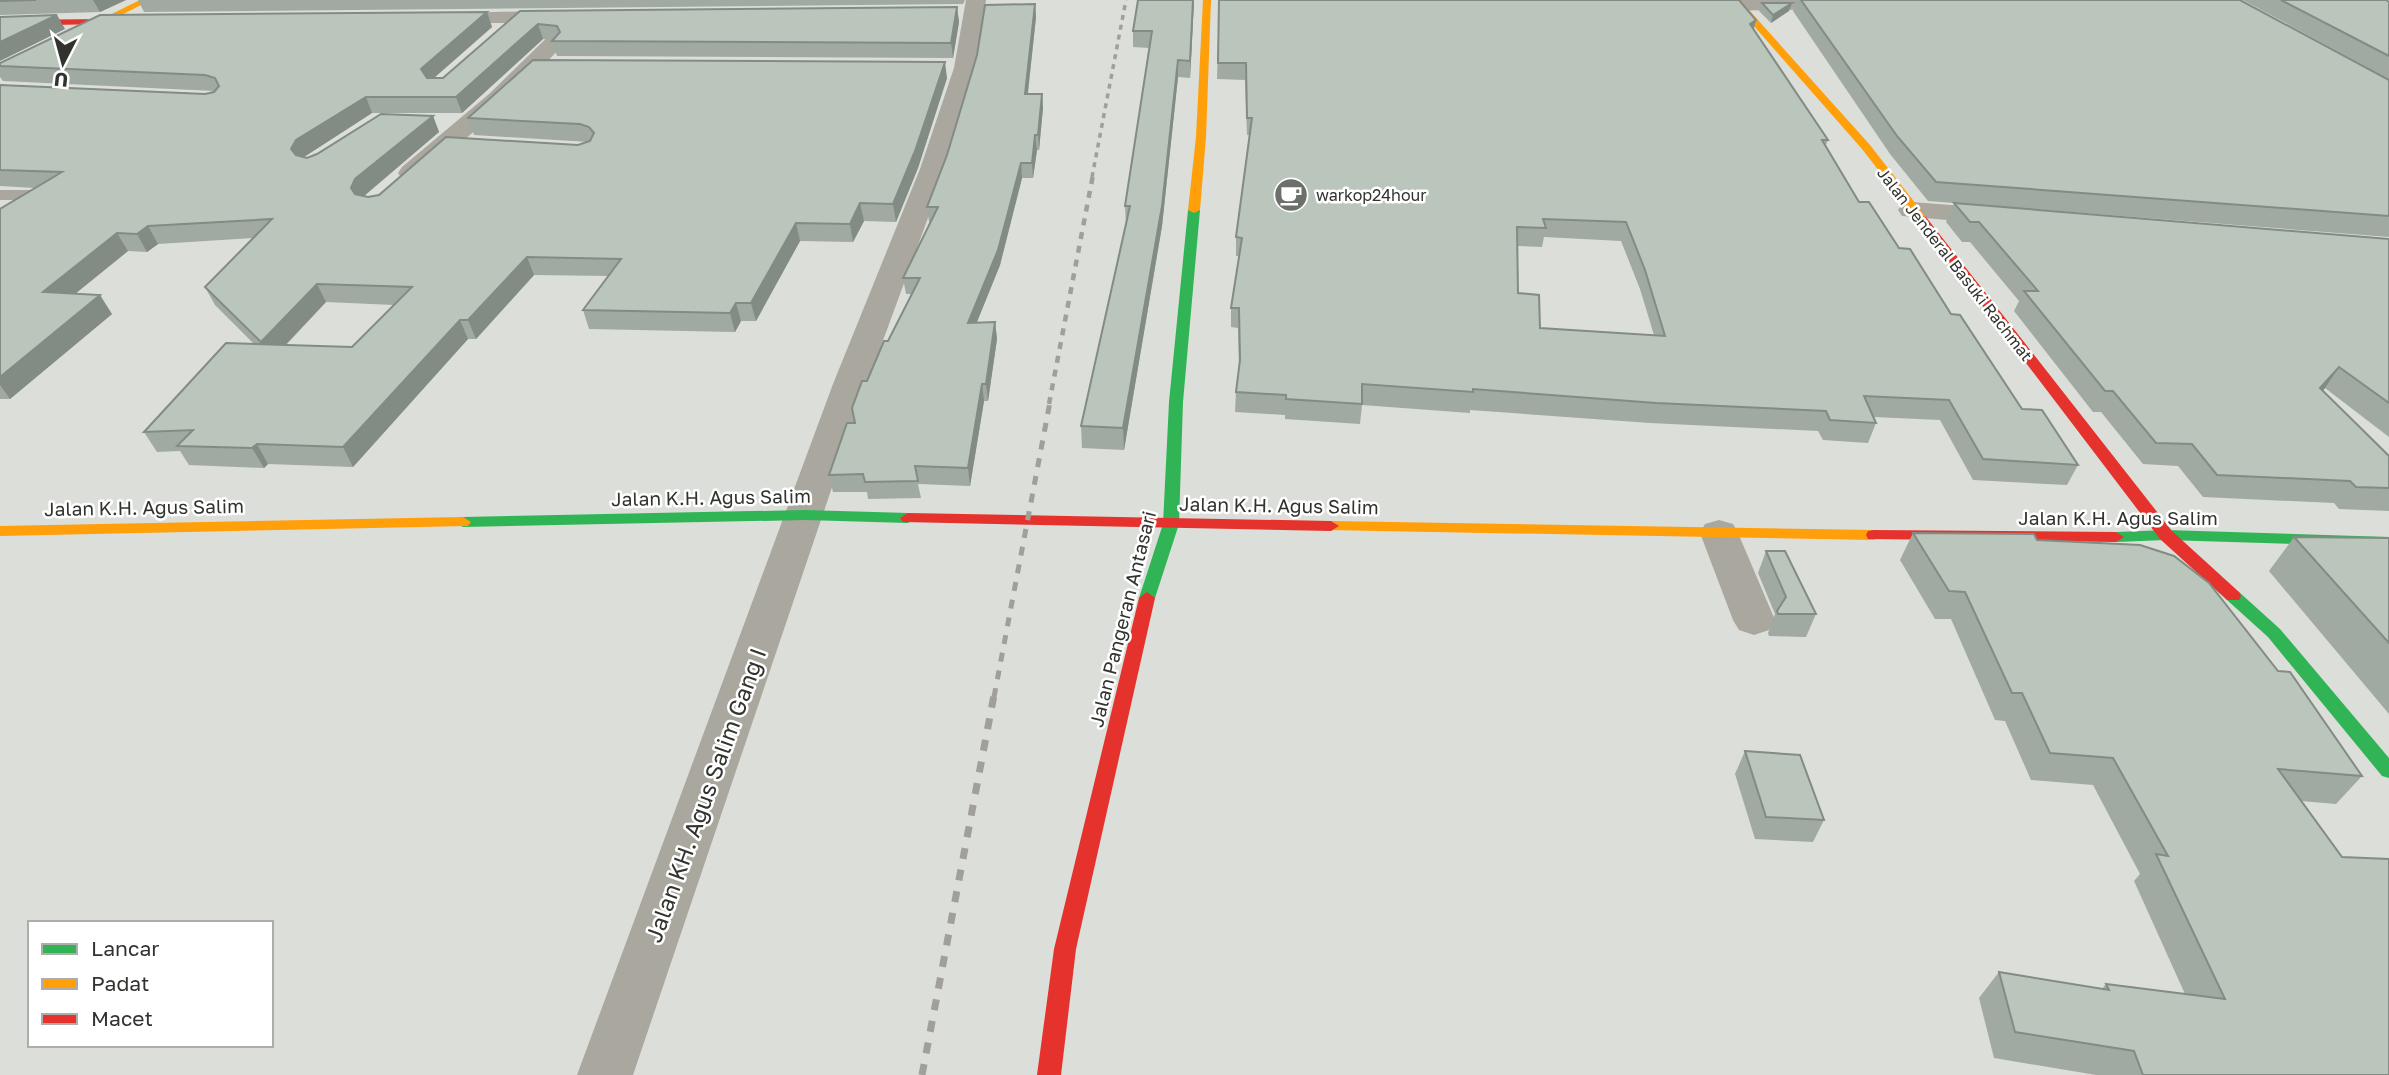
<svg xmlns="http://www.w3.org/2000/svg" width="2389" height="1075" viewBox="0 0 2389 1075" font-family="'Golos Text',sans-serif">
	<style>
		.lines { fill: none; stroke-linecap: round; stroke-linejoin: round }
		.lane { fill: #a9a79e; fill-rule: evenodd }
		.street { fill: #a9a79e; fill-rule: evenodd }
		.fast { fill: #30b455; fill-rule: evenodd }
		.slow { fill: #ff9f0a; fill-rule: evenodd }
		.jam { fill: #e5322d; fill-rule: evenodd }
		.rail-far3 { stroke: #a09f99; stroke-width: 3.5; stroke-dasharray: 5 5; stroke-linecap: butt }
		.rail-far2 { stroke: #a09f99; stroke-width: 4.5; stroke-dasharray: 7 7; stroke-linecap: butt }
		.rail-far1 { stroke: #a09f99; stroke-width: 5; stroke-dasharray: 9 9; stroke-linecap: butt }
		.rail { stroke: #a09f99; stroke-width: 7; stroke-dasharray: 11 11; stroke-linecap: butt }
		.wall { fill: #a0aaa2; fill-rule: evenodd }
		.shaded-wall { fill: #828b84 }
		.building { fill: #bac6bc; stroke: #828b84; stroke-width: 2; fill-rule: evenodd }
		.labels { text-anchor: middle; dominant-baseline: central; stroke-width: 5; stroke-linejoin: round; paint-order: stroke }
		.far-poi-label { font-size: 16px; fill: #31332f; stroke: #fff; text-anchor: start }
		.far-street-label { font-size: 16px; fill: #31332f; stroke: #fff }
		.street-label { font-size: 19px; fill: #31332f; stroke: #fff }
		.near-street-label { font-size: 23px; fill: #31332f; stroke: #fff }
	</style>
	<rect width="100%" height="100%" fill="#dcded9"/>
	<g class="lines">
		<polygon class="lane" points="0,190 36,190 44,195 36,200 0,200"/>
		<g class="street">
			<polygon points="966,0 986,0 976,68 946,169 867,384 633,1075 577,1075 833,384 920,169 954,68"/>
			<polygon points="1694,0 1854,0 1856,3 1853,7 1846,9 1699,11 1692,9 1689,5"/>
			<polygon points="564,10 573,13 582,10 589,12 592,16 505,104 420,179 411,181 402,179 398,173 402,167 489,94 563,22 436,24 429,22 426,18 429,14"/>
			<polygon points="1912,202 2003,209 2013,211 2017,217 2013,223 2003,225 1902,216 1898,210 1902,204"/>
			<polygon points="1719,520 1733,524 1738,533 1775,620 1769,630 1754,635 1739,630 1733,620 1700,533 1705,524"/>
		</g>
		<g class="fast">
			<polygon points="1194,207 1200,210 1183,402 1179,524 1155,598 1147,604 1139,598 1163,524 1169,402 1188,210"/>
			<polygon points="805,510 908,513 916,518 908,523 805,520 463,527 455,522 463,517"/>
			<polygon points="2166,530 2389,537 2389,547 2166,540 2116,542 2108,537 2116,532"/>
			<polygon points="2233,590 2239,592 2280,629 2389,758 2389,778 2382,776 2268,637 2227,600 2225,596 2227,592"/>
		</g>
		<g class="slow">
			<polygon points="140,0 151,0 0,76 0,69"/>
			<polygon points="1203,0 1211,0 1206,137 1200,210 1194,213 1188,210 1196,137"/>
			<polygon points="1731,0 1740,0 1870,145 1926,217 1926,221 1918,221 1862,149"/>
			<polygon points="463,517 471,522 468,526 0,536 0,526"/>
			<polygon points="1331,521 1874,530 1882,535 1874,540 1325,530 1323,526 1325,522"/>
		</g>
		<g class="jam">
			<polygon points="107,19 108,21 104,24 0,26 0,20"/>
			<polygon points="1922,216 1926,217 2172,531 2239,592 2241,596 2239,600 2227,600 2160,539 1918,221 1918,217"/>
			<polygon points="908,513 1331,521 1339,526 1331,531 903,522 900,518"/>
			<polygon points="1874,530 2116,532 2124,537 2116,542 1868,539 1866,535 1868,531"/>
			<polygon points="1147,592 1155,598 1076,949 1061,1075 1037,1075 1054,949 1139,598"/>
		</g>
		<polyline class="rail-far3" points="1092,177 1126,0"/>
		<polyline class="rail-far2" points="1049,404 1093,175"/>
		<polyline class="rail-far1" points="994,697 1050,402"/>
		<polyline class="rail" points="922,1075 994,695"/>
	</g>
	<g class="wall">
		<polygon points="0,0 126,0 100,12 0,15"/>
		<polygon points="138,0 965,0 963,4 144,12"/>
		<polygon points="1194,0 1190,78 1178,77 1162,226 1124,450 1082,448 1081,426 1126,225 1125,206 1149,48 1133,47 1133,31"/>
		<path d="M1219,0L1756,20L1754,29L1828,140L1825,147L1859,202L1899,248L1951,314L2022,409L2078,465L2067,485L1973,480L1940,420L1874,417L1876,423L1868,443L1823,440L1818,431L1650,423L1470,410V413L1362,405L1360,424L1285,419V415L1235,412L1236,392L1239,366L1238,328L1231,327V308L1240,256H1236V237L1249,135H1247L1245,80L1217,79ZM1544,237L1621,241L1640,289L1654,335L1540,328L1518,293L1517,246L1542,247Z"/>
		<polygon points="1796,0 2240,0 2389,80 2389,237 1928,201 1890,154 1793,11"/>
		<polygon points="2243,0 2386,0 2389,2 2389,79"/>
		<polygon points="1762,3 1789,11 1771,23 1759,11"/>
		<polygon points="1035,4 1036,17 1028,94 1042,94 1043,108 1039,150 1037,150 1033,178 1022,178 1000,265 977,322 995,322 997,339 988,401 984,401 970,486 918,484 921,498 868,499 867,492 833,492 829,475 855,423 867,381 912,294 906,294 903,278 930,222 929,222 927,207"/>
		<path d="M957,7L959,22L953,58L557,56L552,41L553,40L543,39L462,113H372L304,157L307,158L433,116L439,132L363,196L368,197L588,142L474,135L468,118L947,78L918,168L896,222L864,221L853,242L800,241L756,321H741L735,332L589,329L583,310L608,276L534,275L476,339H468L353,467L268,464L264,468L189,465L180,451L157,452L144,432L254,344L215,305L205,287L253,238L158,244L147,252L128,251L75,294L112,314L10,399H0V209L35,188L0,186V85L205,94L214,91L3,81L0,77V63L487,12L492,27L434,78H443L520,11ZM326,302L394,305L352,347L286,345Z"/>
		<polygon points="1954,203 2389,239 2389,437 2325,388 2323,391 2389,456 2389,511 2339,509 2334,503 2203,497 2178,466 2143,464 2101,412 2093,412 2014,311 2019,301 1970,242 1962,242 1946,222"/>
		<polygon points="1913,533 2037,540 2278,671 2362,776 2336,804 2301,801 2389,1075 2096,1075 1994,1058 1979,998 1999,972 2102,989 2106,984 2185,994 2134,881 2140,874 2093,785 2031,780 2005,721 1995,720 1951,619 1935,619 1900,560"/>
		<polygon points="2294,537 2389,538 2389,714 2269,571"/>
		<polygon points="1766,551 1816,614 1806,637 1769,636 1768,633 1775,614 1758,573"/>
		<polygon points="1745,751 1824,820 1813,842 1755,839 1735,774"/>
	</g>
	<g class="shaded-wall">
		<polygon points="93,0 126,0 100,12"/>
		<polygon points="1193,0 1194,0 1190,78 1190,61"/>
		<polygon points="1792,3 1789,11 1771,23 1773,15"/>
		<polygon points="1035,4 1036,17 1026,108 1025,94"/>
		<polygon points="957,7 959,22 953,58 951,43"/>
		<polygon points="487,12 492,27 427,84 421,69"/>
		<polygon points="57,15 65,29 0,61 0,42"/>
		<polygon points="1756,20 1752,35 1750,24"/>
		<polygon points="538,24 543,39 462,113 456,97"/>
		<polygon points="1178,60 1178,77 1162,226 1124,450 1123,428"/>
		<polygon points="945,62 947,78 918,168 896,222 893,204"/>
		<polygon points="1042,94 1043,108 1039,150 1038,135"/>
		<polygon points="366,97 372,113 304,157 299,166 291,149 296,140"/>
		<polygon points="433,116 439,132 363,197 359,205 351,188 355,179"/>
		<polygon points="1035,135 1037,150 1033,178 1032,163"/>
		<polygon points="1021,163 1022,178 1000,265 970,339 968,323"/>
		<polygon points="860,203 864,221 853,242 850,224"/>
		<polygon points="796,223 800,241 756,321 751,303"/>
		<polygon points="148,226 158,244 147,252 137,234"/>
		<polygon points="117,233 128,251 55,310 43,292"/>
		<polygon points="527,257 534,275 476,339 468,320"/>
		<polygon points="317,284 326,302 271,360 261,342"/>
		<polygon points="100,295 112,314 10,399 0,385 0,377"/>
		<polygon points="736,303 741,321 735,332 730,313"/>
		<polygon points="460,320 468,339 353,467 343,447"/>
		<polygon points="995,322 997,339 988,401 986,384"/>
		<polygon points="2339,367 2325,388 2306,410 2320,388"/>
		<polygon points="982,384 984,401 970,486 968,468"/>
		<polygon points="257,444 268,464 264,468 252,448"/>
	</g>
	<g class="building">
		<polygon points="0,0 36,0 0,1"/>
		<polygon points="1138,0 1193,0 1190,61 1178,60 1162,206 1123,428 1081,426 1130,206 1125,206 1152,31 1133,31"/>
		<path d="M1219,0H1739L1756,20L1750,24L1828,140H1822L1859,202H1869L1899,248L1910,249L1951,314L1960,315L2022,409L2042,410L2078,465L1983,459L1949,400L1864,396L1876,423L1830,420L1826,411L1656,403L1473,389V392L1362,384V404L1286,399V395L1236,392L1240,360L1239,308H1231L1242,238L1236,237L1252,118H1247L1246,63H1218ZM1543,219L1626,222L1645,270L1665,336L1540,328L1539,295L1518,293L1517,227L1546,228Z"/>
		<polygon points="1801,0 2240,0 2389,80 2389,216 1936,182 1897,136"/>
		<polygon points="2281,0 2386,0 2389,2 2389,56"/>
		<polygon points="1762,3 1792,3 1773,15"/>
		<polygon points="1035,4 1025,94 1042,94 1038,135 1035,135 1032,163 1021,163 998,250 968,323 995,322 986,384 982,384 968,468 915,466 918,481 865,482 863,474 829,475 847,423 855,423 852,408 862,381 867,381 884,341 888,341 920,278 903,278 938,207 927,207 947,155 977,55 985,5"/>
		<polygon points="957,7 951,43 552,41 560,32 557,26 538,24 456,97 366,97 296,140 291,149 296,155 307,158 317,154 381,114 433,116 355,179 351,188 355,194 368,197 379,195 446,137 578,145 590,141 594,133 589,127 580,124 468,118 533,60 945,62 915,151 893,204 860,203 850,224 796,223 751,303 736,303 730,313 583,310 621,259 527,257 468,320 460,320 343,447 257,444 252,448 177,446 193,430 144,432 226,343 352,347 412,287 317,284 261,342 205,287 272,219 148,226 137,234 117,233 43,292 100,295 0,377 0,209 62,172 0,170 0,85 205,94 214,92 219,86 215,78 205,75 0,66 0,63 100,15 487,12 421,69 427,78 443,78 520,11"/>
		<polygon points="57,15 0,42 0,17"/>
		<polygon points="1954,203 2389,239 2389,403 2339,367 2320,388 2389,456 2389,488 2356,487 2350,481 2217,475 2192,444 2156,443 2113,391 2105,391 2024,291 2038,291 1979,222 1970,222"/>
		<polygon points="1913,533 2034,534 2037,540 2140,545 2174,556 2209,583 2278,671 2290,672 2362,776 2278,769 2342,857 2389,859 2389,1075 2143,1075 2134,1051 2015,1032 1999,972 2109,990 2106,984 2225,999 2156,854 2168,856 2113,758 2050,753 2022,693 2012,693 1965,592 1949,591"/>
		<polygon points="2294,537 2389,538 2389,643"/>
		<polygon points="1766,551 1785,551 1816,614 1778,614 1777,611 1786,597"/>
		<polygon points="1745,751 1800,755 1824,820 1766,817"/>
	</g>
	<defs>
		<g id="cafe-disc" transform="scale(1.75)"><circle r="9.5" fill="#6d6f6a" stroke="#fff"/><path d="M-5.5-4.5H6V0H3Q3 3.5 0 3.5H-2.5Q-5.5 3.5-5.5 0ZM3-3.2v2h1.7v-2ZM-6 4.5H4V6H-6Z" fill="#fff"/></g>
	</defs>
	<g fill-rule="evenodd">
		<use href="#cafe-disc" x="1291" y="195"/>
	</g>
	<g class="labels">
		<g class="far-poi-label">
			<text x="1316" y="195">warkop24hour</text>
		</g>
		<g class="far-street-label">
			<text transform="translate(1955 264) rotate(52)">Jalan Jenderal Basuki Rachmat</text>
		</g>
		<g class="street-label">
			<text transform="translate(711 497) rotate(-1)">Jalan K.H. Agus Salim</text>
			<text transform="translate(1279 505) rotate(1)">Jalan K.H. Agus Salim</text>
			<text transform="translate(144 507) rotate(-1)">Jalan K.H. Agus Salim</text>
			<text x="2118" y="517">Jalan K.H. Agus Salim</text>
			<text transform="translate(1122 619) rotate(-76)">Jalan Pangeran Antasari</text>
		</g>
		<g class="near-street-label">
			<text transform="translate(705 795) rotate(-70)">Jalan KH. Agus Salim Gang I</text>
		</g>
	</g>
	<rect x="28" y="921" width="245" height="126" fill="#ffffff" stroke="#adadac" stroke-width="2"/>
	<rect x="42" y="944" width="35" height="10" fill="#30b455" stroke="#adadac" stroke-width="2"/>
	<text x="91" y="956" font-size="21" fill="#31332f">Lancar</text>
	<rect x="42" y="979" width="35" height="10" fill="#ff9f0a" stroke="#adadac" stroke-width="2"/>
	<text x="91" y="991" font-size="21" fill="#31332f">Padat</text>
	<rect x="42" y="1014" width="35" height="10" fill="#e5322d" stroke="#adadac" stroke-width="2"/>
	<text x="91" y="1026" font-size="21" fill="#31332f">Macet</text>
	<g transform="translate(63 63) rotate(186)" stroke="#ffffff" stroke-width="5" paint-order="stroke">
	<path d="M0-5L12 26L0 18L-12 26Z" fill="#31332f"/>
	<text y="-10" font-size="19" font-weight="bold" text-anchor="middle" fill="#31332f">U</text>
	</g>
</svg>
